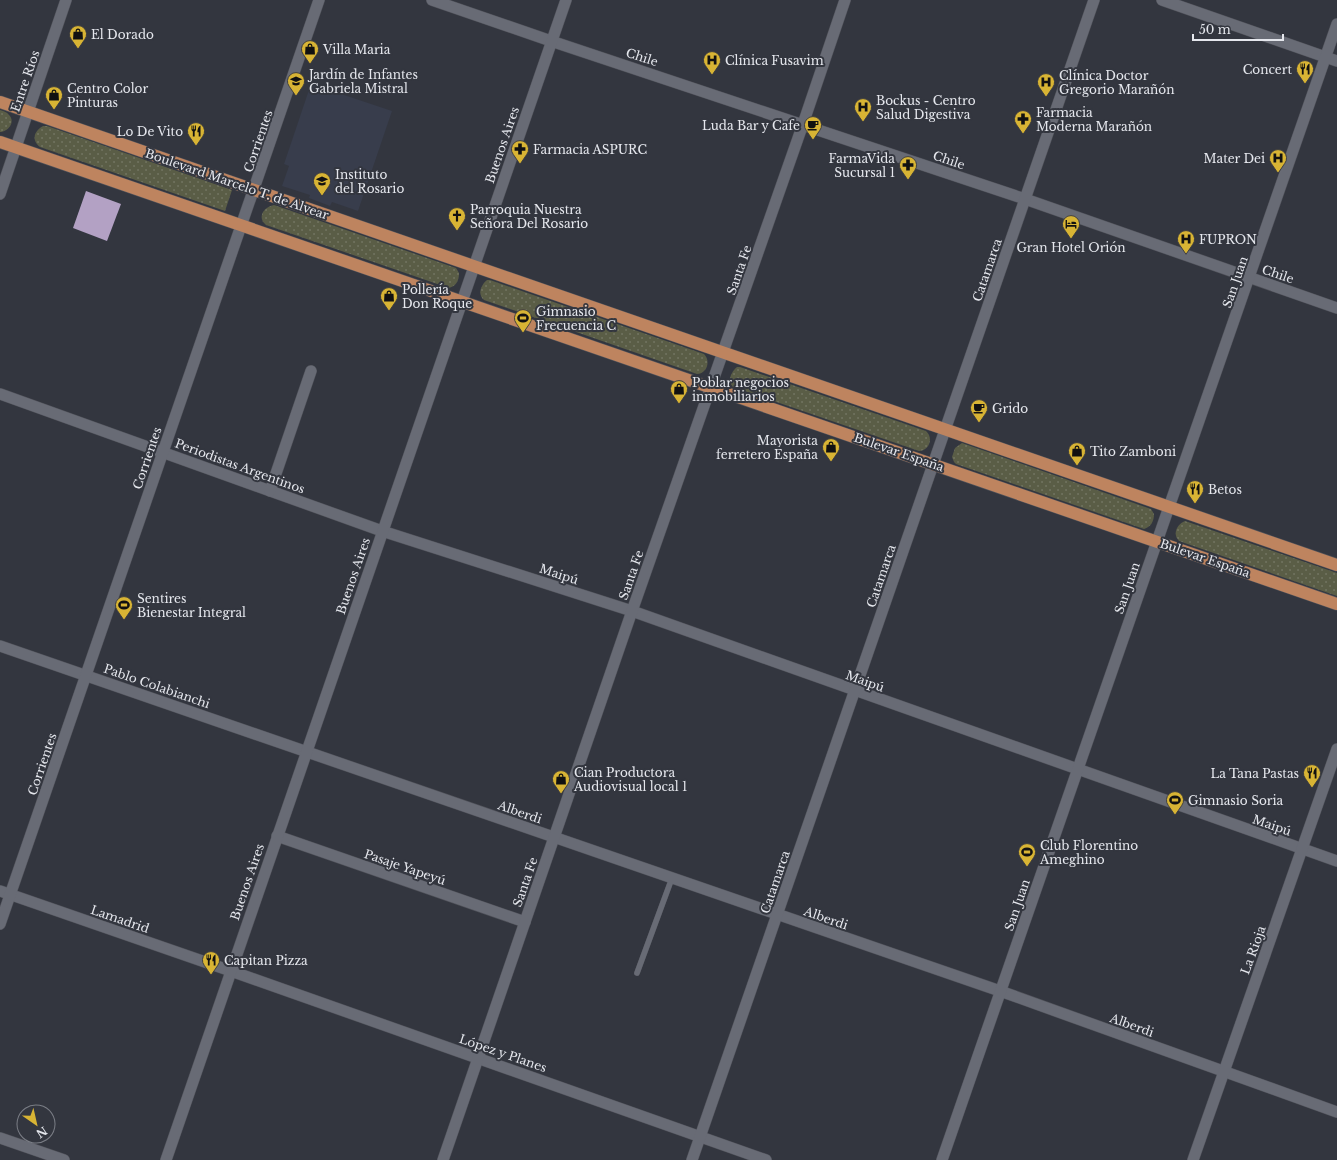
<svg xmlns="http://www.w3.org/2000/svg" width="1337" height="1160" viewBox="0 0 1337 1160" font-family="'Libre Baskerville',serif">
	<style>
		.built { fill: #383d4c }
		.grass { fill: url(#grass-dots) }
		.building { fill: #b3a1c4 }
		.lines { fill: none; stroke-linecap: round; stroke-linejoin: round }
		.lane-casing { stroke: #50525a; stroke-width: 6 }
		.street-casing { stroke: #50525a; stroke-width: 12 }
		.primary-casing { stroke: #50525a; stroke-width: 13 }
		.lane { stroke: #686b75; stroke-width: 5.5 }
		.street { stroke: #686b75; stroke-width: 11 }
		.primary { stroke: #be845f; stroke-width: 12 }
		.labels { text-anchor: middle; dominant-baseline: central; stroke-width: 4; stroke-linejoin: round; paint-order: stroke }
		.poi-label { font-size: 12px; fill: #e5e7ed; stroke: #33363f; text-anchor: start }
		.street-label { font-size: 12px; fill: #e5e7ed; stroke: #33363f }
	</style>
	<defs>
		<pattern id="grass-dots" width="8" height="8" patternUnits="userSpaceOnUse"><rect width="8" height="8" fill="#5a5d46"/><path d="M2 2h.1M6 6h.1" fill="none" stroke="#727461" stroke-width="1.8" stroke-linecap="round"/></pattern>
	</defs>
	<rect width="100%" height="100%" fill="#33363f"/>
	<polygon class="built" points="311,84 392,111 358,211 332,202 330,206 309,198 310,195 282,186 289,166 284,164"/>
	<g class="grass">
		<path d="M0,110C3,111 7,112 9,115C16,122 8,132 0,132Z"/>
		<path d="M43,126H47L232,190L225,211L40,147C31,140 34,131 43,126Z"/>
		<path d="M274,205L456,268L459,273C459,281 456,286 449,288L266,225C257,218 263,207 274,205Z"/>
		<path d="M487,280H490L704,354C711,361 707,374 697,374L484,300C477,294 481,285 487,280Z"/>
		<path d="M737,367H740L926,431C934,438 929,451 919,451L733,387C727,381 731,372 737,367Z"/>
		<path d="M962,443L1151,509L1154,514C1154,521 1151,527 1144,529L956,464L954,462L952,457L955,448Z"/>
		<path d="M1185,521L1337,573V596L1179,541C1172,534 1177,524 1185,521Z"/>
	</g>
	<polygon class="building" points="86,191 121,204 107,241 73,228"/>
	<g class="lines">
		<g class="lane-casing">
			<polyline id="lane" points="637,973 672,878"/>
		</g>
		<g class="street-casing">
			<g id="street">
				<polyline points="432,0 551,41 1025,199 1337,308"/>
				<polyline points="1162,0 1337,61"/>
				<polyline points="0,194 66,0"/>
				<polyline points="0,394 382,531 632,611 1337,861"/>
				<polyline points="270,491 311,371"/>
				<polyline points="0,646 1000,991 1337,1112"/>
				<polyline points="277,836 525,922"/>
				<polyline points="0,891 231,971 766,1160"/>
				<polyline points="0,924 319,0"/>
				<polyline points="0,1138 64,1160"/>
				<polyline points="166,1160 566,0"/>
				<polyline points="443,1160 632,611 803,124 845,0"/>
				<polyline points="692,1160 1094,0"/>
				<path d="M942,1160C1073,781 1207,403 1337,24"/>
				<polyline points="1193,1160 1337,749"/>
			</g>
		</g>
		<g class="primary-casing">
			<g id="primary">
				<polyline points="0,102 1337,565"/>
				<polyline points="0,142 1337,604"/>
			</g>
		</g>
		<use href="#lane" class="lane"/>
		<use href="#street" class="street"/>
		<use href="#primary" class="primary"/>
	</g>
	<defs>
		<g id="shop-pin" transform="scale(0.9)"><path d="M0 17L-7.5 6A9.5 9.5 0 1 1 7.5 6Z" fill="#d8b434" stroke="#33363f"/><path d="M-5-2.5h2.3a2.7 3.5 0 0 1 5.4 0H5L5.5 6h-11ZM-1.5-2.5h3a1.5 2.3 0 0 0-3 0Z" fill="#111"/></g>
		<g id="hospital-pin" transform="scale(0.9)"><path d="M0 17L-7.5 6A9.5 9.5 0 1 1 7.5 6Z" fill="#d8b434" stroke="#33363f"/><path d="M-5-5h3v3.5h4V-5h3V5h-3V1.5h-4V5h-3Z" fill="#111"/></g>
		<g id="restaurant-pin" transform="scale(0.9)"><path d="M0 17L-7.5 6A9.5 9.5 0 1 1 7.5 6Z" fill="#d8b434" stroke="#33363f"/><path d="M-5-6h1v4h1v-4h1v4h1v-4h1v5L-1.5 .5V6h-2V.5L-5-1ZM5-6V6H3V1.5H1.5Q1.5-4 5-6Z" fill="#111"/></g>
		<g id="school-pin" transform="scale(0.9)"><path d="M0 17L-7.5 6A9.5 9.5 0 1 1 7.5 6Z" fill="#d8b434" stroke="#33363f"/><path d="M0-5L7-2L0 1L-7-2ZM-4 1L0 2.5L4 1V4Q0 6-4 4Z" fill="#111"/></g>
		<g id="pharmacy-pin" transform="scale(0.9)"><path d="M0 17L-7.5 6A9.5 9.5 0 1 1 7.5 6Z" fill="#d8b434" stroke="#33363f"/><path d="M-2-6h4v4h4v4h-4v4h-4v-4h-4v-4h4Z" fill="#111"/></g>
		<g id="cafe-pin" transform="scale(0.9)"><path d="M0 17L-7.5 6A9.5 9.5 0 1 1 7.5 6Z" fill="#d8b434" stroke="#33363f"/><path d="M-5.5-4.5H6V0H3Q3 3.5 0 3.5H-2.5Q-5.5 3.5-5.5 0ZM3-3.2v2h1.7v-2ZM-6 4.5H4V6H-6Z" fill="#111"/></g>
		<g id="church-pin" transform="scale(0.9)"><path d="M0 17L-7.5 6A9.5 9.5 0 1 1 7.5 6Z" fill="#d8b434" stroke="#33363f"/><path d="M-1.2-6h2.4v3.5h3.3v2.4h-3.3V6h-2.4V-.1h-3.3v-2.4h3.3Z" fill="#111"/></g>
		<g id="hotel-pin" transform="scale(0.9)"><path d="M0 17L-7.5 6A9.5 9.5 0 1 1 7.5 6Z" fill="#d8b434" stroke="#33363f"/><path d="M-6-4.5h1.5V1H6V5H4.5V3h-9V5H-6ZM-4 0a1.8 1.8 0 1 1 3.6 0ZM.5 0V-2.5h3Q6-2.5 6 0Z" fill="#111"/></g>
		<g id="stadium-pin" transform="scale(0.9)"><path d="M0 17L-7.5 6A9.5 9.5 0 1 1 7.5 6Z" fill="#d8b434" stroke="#33363f"/><path d="M0-5a6.5 5 0 1 0 0 10a6.5 5 0 1 0 0-10ZM-3.5-1.8h7v3.6h-7Z" fill="#111"/></g>
	</defs>
	<g fill-rule="evenodd">
		<use href="#shop-pin" x="78" y="34"/>
		<use href="#shop-pin" x="310" y="49"/>
		<use href="#hospital-pin" x="712" y="60"/>
		<use href="#restaurant-pin" x="1305" y="69"/>
		<use href="#school-pin" x="296" y="81"/>
		<use href="#hospital-pin" x="1046" y="82"/>
		<use href="#shop-pin" x="54" y="95"/>
		<use href="#hospital-pin" x="863" y="107"/>
		<use href="#pharmacy-pin" x="1023" y="119"/>
		<use href="#cafe-pin" x="813" y="125"/>
		<use href="#restaurant-pin" x="196" y="131"/>
		<use href="#pharmacy-pin" x="520" y="149"/>
		<use href="#hospital-pin" x="1278" y="158"/>
		<use href="#pharmacy-pin" x="908" y="165"/>
		<use href="#school-pin" x="322" y="181"/>
		<use href="#church-pin" x="457" y="216"/>
		<use href="#hotel-pin" x="1071" y="224"/>
		<use href="#hospital-pin" x="1186" y="239"/>
		<use href="#shop-pin" x="389" y="296"/>
		<use href="#stadium-pin" x="523" y="318"/>
		<use href="#shop-pin" x="679" y="389"/>
		<use href="#cafe-pin" x="979" y="408"/>
		<use href="#shop-pin" x="831" y="447"/>
		<use href="#shop-pin" x="1077" y="451"/>
		<use href="#restaurant-pin" x="1195" y="489"/>
		<use href="#stadium-pin" x="124" y="605"/>
		<use href="#restaurant-pin" x="1312" y="773"/>
		<use href="#shop-pin" x="561" y="779"/>
		<use href="#stadium-pin" x="1175" y="800"/>
		<use href="#stadium-pin" x="1027" y="852"/>
		<use href="#restaurant-pin" x="211" y="960"/>
	</g>
	<g class="labels">
		<g class="poi-label">
			<text x="91" y="34">El Dorado</text>
			<text x="323" y="49">Villa Maria</text>
			<text x="725" y="60">Clínica Fusavim</text>
			<text x="1292" y="69" text-anchor="end">Concert</text>
			<text x="309" y="74">Jardín de Infantes<tspan x="309" dy="14">Gabriela Mistral</tspan></text>
			<text x="1059" y="75">Clínica Doctor<tspan x="1059" dy="14">Gregorio Marañón</tspan></text>
			<text x="67" y="88">Centro Color<tspan x="67" dy="14">Pinturas</tspan></text>
			<text x="876" y="100">Bockus - Centro<tspan x="876" dy="14">Salud Digestiva</tspan></text>
			<text x="1036" y="112">Farmacia<tspan x="1036" dy="14">Moderna Marañón</tspan></text>
			<text x="800" y="125" text-anchor="end">Luda Bar y Cafe</text>
			<text x="183" y="131" text-anchor="end">Lo De Vito</text>
			<text x="533" y="149">Farmacia ASPURC</text>
			<text x="895" y="158" text-anchor="end">FarmaVida<tspan x="895" dy="14">Sucursal 1</tspan></text>
			<text x="1265" y="158" text-anchor="end">Mater Dei</text>
			<text x="335" y="174">Instituto<tspan x="335" dy="14">del Rosario</tspan></text>
			<text x="470" y="209">Parroquia Nuestra<tspan x="470" dy="14">Señora Del Rosario</tspan></text>
			<text x="1199" y="239">FUPRON</text>
			<text x="1071" y="247" text-anchor="middle">Gran Hotel Orión</text>
			<text x="402" y="289">Pollería<tspan x="402" dy="14">Don Roque</tspan></text>
			<text x="536" y="311">Gimnasio<tspan x="536" dy="14">Frecuencia C</tspan></text>
			<text x="692" y="382">Poblar negocios<tspan x="692" dy="14">inmobiliarios</tspan></text>
			<text x="992" y="408">Grido</text>
			<text x="818" y="440" text-anchor="end">Mayorista<tspan x="818" dy="14">ferretero España</tspan></text>
			<text x="1090" y="451">Tito Zamboni</text>
			<text x="1208" y="489">Betos</text>
			<text x="137" y="598">Sentires<tspan x="137" dy="14">Bienestar Integral</tspan></text>
			<text x="574" y="772">Cian Productora<tspan x="574" dy="14">Audiovisual local 1</tspan></text>
			<text x="1299" y="773" text-anchor="end">La Tana Pastas</text>
			<text x="1188" y="800">Gimnasio Soria</text>
			<text x="1040" y="845">Club Florentino<tspan x="1040" dy="14">Ameghino</tspan></text>
			<text x="224" y="960">Capitan Pizza</text>
		</g>
		<g class="street-label">
			<text transform="translate(642 57) rotate(18)">Chile</text>
			<text transform="translate(25 81) rotate(-71)">Entre Ríos</text>
			<text transform="translate(258 141) rotate(-71)">Corrientes</text>
			<text transform="translate(502 145) rotate(-71)">Buenos Aires</text>
			<text transform="translate(949 160) rotate(19)">Chile</text>
			<text transform="translate(237 184) rotate(19)">Boulevard Marcelo T. de Alvear</text>
			<text transform="translate(739 270) rotate(-71)">Santa Fe</text>
			<text transform="translate(987 270) rotate(-71)">Catamarca</text>
			<text transform="translate(1278 274) rotate(19)">Chile</text>
			<text transform="translate(1235 282) rotate(-71)">San Juan</text>
			<text transform="translate(899 452) rotate(19)">Bulevar España</text>
			<text transform="translate(147 458) rotate(-71)">Corrientes</text>
			<text transform="translate(240 466) rotate(20)">Periodistas Argentinos</text>
			<text transform="translate(1205 558) rotate(19)">Bulevar España</text>
			<text transform="translate(559 574) rotate(18)">Maipú</text>
			<text transform="translate(631 575) rotate(-71)">Santa Fe</text>
			<text transform="translate(353 576) rotate(-71)">Buenos Aires</text>
			<text transform="translate(881 576) rotate(-71)">Catamarca</text>
			<text transform="translate(1127 588) rotate(-71)">San Juan</text>
			<text transform="translate(865 681) rotate(20)">Maipú</text>
			<text transform="translate(157 686) rotate(19)">Pablo Colabianchi</text>
			<text transform="translate(42 764) rotate(-71)">Corrientes</text>
			<text transform="translate(520 812) rotate(19)">Alberdi</text>
			<text transform="translate(1272 825) rotate(19)">Maipú</text>
			<text transform="translate(405 867) rotate(19)">Pasaje Yapeyú</text>
			<text transform="translate(247 882) rotate(-71)">Buenos Aires</text>
			<text transform="translate(525 882) rotate(-71)">Santa Fe</text>
			<text transform="translate(775 882) rotate(-71)">Catamarca</text>
			<text transform="translate(1017 905) rotate(-71)">San Juan</text>
			<text transform="translate(826 918) rotate(19)">Alberdi</text>
			<text transform="translate(120 919) rotate(19)">Lamadrid</text>
			<text transform="translate(1253 950) rotate(-70)">La Rioja</text>
			<text transform="translate(1132 1025) rotate(20)">Alberdi</text>
			<text transform="translate(503 1053) rotate(19)">López y Planes</text>
		</g>
	</g>
	<g transform="translate(36 1124) rotate(146)"><circle r="19" fill="#33363f" stroke="#7a7d85"/>
	<path d="M0-3L7 15L0 10L-7 15Z" fill="#d8b434"/>
	<text y="-6" font-size="11" font-weight="bold" text-anchor="middle" fill="#e5e7ed">N</text>
	</g>
	<path d="M1193 34v6h90v-6" fill="none" stroke="#e5e7ed" stroke-width="2"/>
	<text x="1199" y="34" font-size="12" fill="#e5e7ed" stroke="#33363f" stroke-width="3" paint-order="stroke">50 m</text>
</svg>
